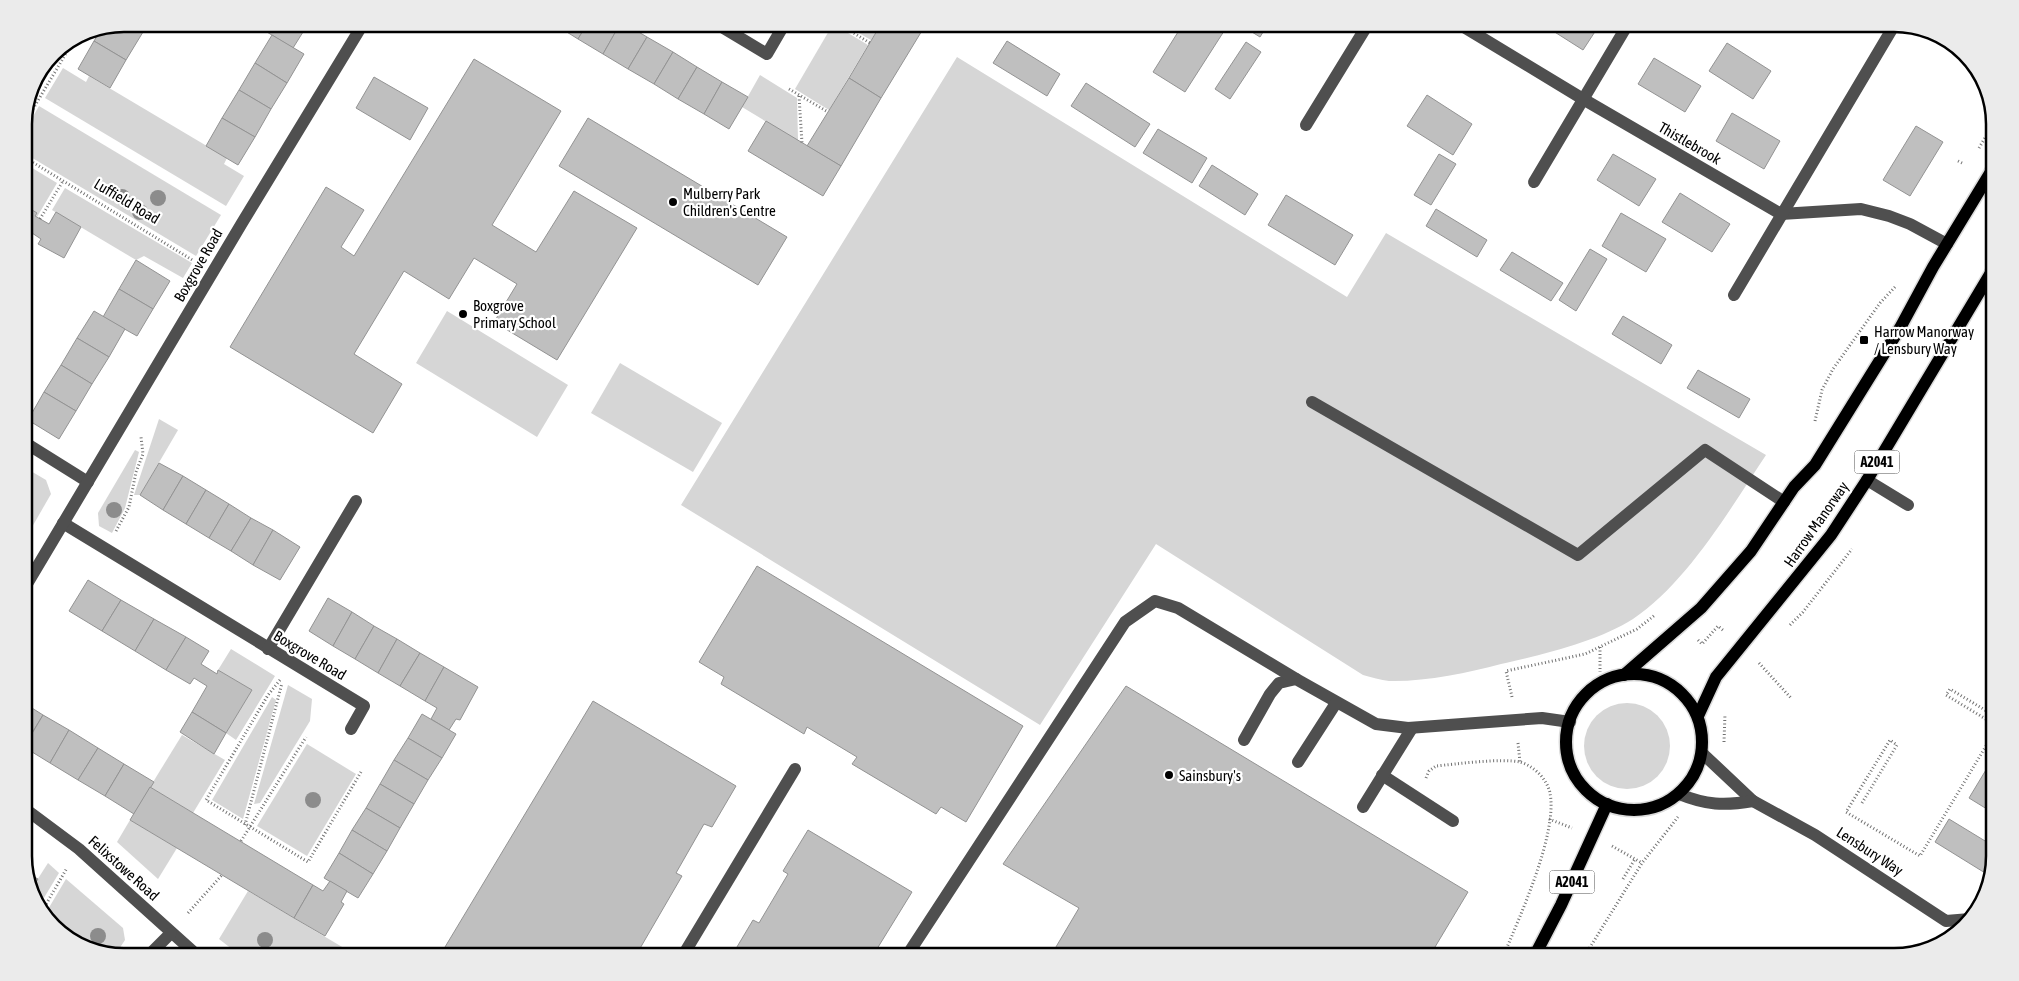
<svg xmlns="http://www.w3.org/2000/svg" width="2019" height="981" viewBox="0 0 2019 981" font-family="'Asap Condensed',sans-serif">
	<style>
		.green { fill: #d6d6d6 }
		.building { fill: #bfbfbf; stroke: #939393 }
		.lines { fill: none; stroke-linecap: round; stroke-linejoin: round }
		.major-casing { stroke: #dbdbdb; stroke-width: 15 }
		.path { stroke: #717171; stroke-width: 3; stroke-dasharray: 1 2.5; stroke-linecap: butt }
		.minor { stroke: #4f4f4f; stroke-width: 12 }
		.major { stroke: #000; stroke-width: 12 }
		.tree { fill: #8c8c8c }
		.poi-dot { fill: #000; stroke: #fff; stroke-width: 2 }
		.labels { text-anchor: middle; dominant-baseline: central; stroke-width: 4.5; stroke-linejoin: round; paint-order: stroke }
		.shield { fill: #fff; stroke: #4c4c4c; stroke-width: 1 }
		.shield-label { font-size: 14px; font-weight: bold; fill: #000 }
		.street-label { font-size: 15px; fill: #000; stroke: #fff }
		.poi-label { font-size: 15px; fill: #000; stroke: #fff; text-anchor: start }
		.rim { fill: none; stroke: #000; stroke-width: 2.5 }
	</style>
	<rect width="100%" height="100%" fill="#fff"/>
	<g class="green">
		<polygon points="833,24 868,45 829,110 795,89"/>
		<polygon points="843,24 881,24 871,40"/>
		<path d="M957,57L1347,297L1386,233L1766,455C1730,509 1687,583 1633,619C1599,641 1541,655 1501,664C1467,673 1424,682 1389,681C1381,680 1371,677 1363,675L1156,544L1040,725L681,505Z"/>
		<polygon points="63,68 86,82 89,76 227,158 224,164 244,176 226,206 45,98"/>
		<polygon points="760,75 797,98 798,141 742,107"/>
		<polygon points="39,106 221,215 196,256 24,153 24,132"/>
		<polygon points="24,163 57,183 37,217 35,216 37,213 24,205"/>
		<polygon points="65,188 192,263 183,278 144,256 136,260 52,210"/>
		<polygon points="447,311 568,385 537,437 416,363"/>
		<polygon points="620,363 722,423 693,472 591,413"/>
		<polygon points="159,419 178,430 140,495 134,495"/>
		<polygon points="135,450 139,452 125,508 112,533 99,526 98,513"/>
		<polygon points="24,467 46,480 51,494 24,541"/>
		<polygon points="231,649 275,676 236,740 226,733 252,690 218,670"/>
		<polygon points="288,685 312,699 310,721 260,803 254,804"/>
		<polygon points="272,697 276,700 243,819 212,800"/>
		<circle cx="1627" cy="746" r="43"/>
		<polygon points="182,735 225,760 193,813 150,787"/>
		<polygon points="307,744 356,774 307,856 257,826"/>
		<polygon points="130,820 177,848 158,879 117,842"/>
		<polygon points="48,863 59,873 39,906 32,888"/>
		<polygon points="66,879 123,928 125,940 115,955 80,947 44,916"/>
		<polygon points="248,891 359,957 242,957 219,939"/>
	</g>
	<g class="building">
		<polygon points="124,24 128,24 143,32 126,60 94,41 102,28"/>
		<polygon points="128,24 148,24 143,32"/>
		<polygon points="265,24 308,24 293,48 262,29"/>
		<polygon points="554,24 587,24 578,39"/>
		<polygon points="587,24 620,24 603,54 578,39"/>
		<polygon points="620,24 625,24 647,37 628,69 603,54"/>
		<polygon points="881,24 914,24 923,29 881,98 849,78"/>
		<polygon points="914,24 926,24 923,29"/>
		<polygon points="1183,24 1220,24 1226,28 1185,92 1153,72"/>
		<polygon points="1239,24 1268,24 1260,37"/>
		<polygon points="1542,24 1600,24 1583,50"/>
		<polygon points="272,35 304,54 287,83 255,63"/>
		<polygon points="647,37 673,52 654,84 628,69"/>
		<polygon points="94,41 126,60 110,88 78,69"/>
		<polygon points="1007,41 1060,74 1047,96 993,63"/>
		<polygon points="1246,42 1261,52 1230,99 1215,89"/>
		<polygon points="1727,43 1771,71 1753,99 1709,71"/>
		<polygon points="673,52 697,67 678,99 654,84"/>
		<polygon points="1654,58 1701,86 1685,112 1638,84"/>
		<polygon points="474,59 561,111 492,225 536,252 574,191 637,228 557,360 494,322 517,284 474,258 449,299 404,271 354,354 402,384 373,433 230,347 326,187 364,210 341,247 354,256"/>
		<polygon points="255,63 287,83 271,109 239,90"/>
		<polygon points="697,67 722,82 704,114 678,99"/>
		<polygon points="374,77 428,108 410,140 356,108"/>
		<polygon points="849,78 881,98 841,166 807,146"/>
		<polygon points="722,82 748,97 729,129 704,114"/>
		<polygon points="1086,83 1150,124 1135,147 1071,106"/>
		<polygon points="239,90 271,109 255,137 222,118"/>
		<polygon points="1427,95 1472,124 1453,155 1407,126"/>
		<polygon points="1732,113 1780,141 1764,169 1716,141"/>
		<polygon points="222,118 255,137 238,165 206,146"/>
		<polygon points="588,118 787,237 758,285 559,166"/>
		<polygon points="766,121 841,166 823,196 748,151"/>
		<polygon points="1916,126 1943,142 1910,196 1883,180"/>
		<polygon points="1158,129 1207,158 1192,183 1143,153"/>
		<polygon points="1439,154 1456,164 1431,205 1414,195"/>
		<polygon points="1613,154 1656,179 1639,206 1597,180"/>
		<polygon points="1212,165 1258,194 1245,215 1199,186"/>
		<polygon points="1680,193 1730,224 1712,252 1662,222"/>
		<polygon points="1286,195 1353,235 1335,265 1268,225"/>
		<polygon points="24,205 37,213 35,216 49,224 56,212 81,227 64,258 38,244 41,239 26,229 24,233"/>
		<polygon points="1436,209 1487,240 1477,257 1426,226"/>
		<polygon points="1621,213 1666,239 1646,272 1602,246"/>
		<polygon points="1590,249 1607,259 1576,311 1559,300"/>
		<polygon points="1512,252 1563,283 1551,301 1500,270"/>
		<polygon points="136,260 170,281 153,309 119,289"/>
		<polygon points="119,289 153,309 137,336 103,317"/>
		<polygon points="94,311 125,329 109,357 77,338"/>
		<polygon points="1623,316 1672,345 1661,364 1612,334"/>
		<polygon points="77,338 109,357 92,384 61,365"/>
		<polygon points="61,365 92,384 76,411 44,392"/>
		<polygon points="1698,370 1750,399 1739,418 1687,388"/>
		<polygon points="44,392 76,411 59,439 28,420"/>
		<polygon points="159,463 183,476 163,510 140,495"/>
		<polygon points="183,476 206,490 186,524 163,510"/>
		<polygon points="206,490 229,504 209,538 186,524"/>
		<polygon points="229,504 251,518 231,551 209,538"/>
		<polygon points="251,518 273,530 253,565 231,551"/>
		<polygon points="273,530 300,547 280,580 253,565"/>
		<polygon points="757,566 1023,726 966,822 941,807 936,814 852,764 857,757 807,727 804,734 721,684 724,677 699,662"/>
		<polygon points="88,580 121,600 102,631 69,611"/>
		<polygon points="328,598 352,612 333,646 309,631"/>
		<polygon points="121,600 154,619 135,651 102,631"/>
		<polygon points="352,612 374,626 355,659 333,646"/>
		<polygon points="154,619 186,637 166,670 135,651"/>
		<polygon points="374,626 397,639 378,673 355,659"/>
		<polygon points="186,637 209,651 201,664 217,674 218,670 252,690 226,733 192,712 207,686 194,678 190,684 166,670"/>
		<polygon points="397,639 420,653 400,686 378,673"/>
		<polygon points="420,653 444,667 425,701 400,686"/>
		<polygon points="444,667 478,687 460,720 456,719 449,730 431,719 437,708 425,701"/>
		<polygon points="1126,686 1468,892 1429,957 1050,957 1079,908 1003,864"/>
		<polygon points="593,701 736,786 712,827 704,824 676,873 682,876 635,957 628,955 627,957 439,957"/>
		<polygon points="24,703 43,715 24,746"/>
		<polygon points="192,712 226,733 214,754 180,732"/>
		<polygon points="422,714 456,734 442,758 408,738"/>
		<polygon points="43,715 69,730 50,763 24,747"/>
		<polygon points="69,730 98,748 78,780 50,763"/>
		<polygon points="408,738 442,758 428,780 394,760"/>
		<polygon points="98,748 124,764 105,796 78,780"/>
		<polygon points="1995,755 1995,814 1969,798"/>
		<polygon points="394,760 428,780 414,804 380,784"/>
		<polygon points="124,764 154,782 134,814 105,796"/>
		<polygon points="380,784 414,804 400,828 366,808"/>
		<polygon points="150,787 313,885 294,918 130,820"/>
		<polygon points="366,808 400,828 387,851 352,830"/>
		<polygon points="1949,819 1995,847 1995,857 1990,876 1935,842"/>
		<polygon points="352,830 387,851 373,874 339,853"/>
		<polygon points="808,830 912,892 872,957 731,957 753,920 759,923 788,874 783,871"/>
		<polygon points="339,853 373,874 358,898 324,878"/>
		<polygon points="27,873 38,879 32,888"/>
		<polygon points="330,881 347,891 341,902 344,904 325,936 294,918 313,885 323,891"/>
	</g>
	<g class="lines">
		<g class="major-casing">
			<g id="major">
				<circle cx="1634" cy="742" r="68"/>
				<polyline points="1624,675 1701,608 1751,551 1794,487 1815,465 1900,328 1933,267 1995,165"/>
				<polyline points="1698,716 1716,677 1831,535 1867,480 1995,266"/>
				<polyline points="1534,957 1561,905 1607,804"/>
			</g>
		</g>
		<g class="path">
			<polyline points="839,24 870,43"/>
			<polyline points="828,25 829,24"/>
			<polyline points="789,89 828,112"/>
			<polyline points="799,96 802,143"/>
			<polyline points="24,124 74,40"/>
			<polyline points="1979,148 1995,121"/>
			<polyline points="24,157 194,261"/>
			<polyline points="1958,161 1964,164"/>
			<polyline points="40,219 63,181"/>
			<polyline points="1815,421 1822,390 1833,369 1880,303 1895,287"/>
			<polyline points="116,531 129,507 136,472 143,454 141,437"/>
			<polyline points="1790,625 1803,612 1852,549"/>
			<polyline points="1698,640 1702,644 1718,626 1724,631"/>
			<polyline points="1600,647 1600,672"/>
			<polyline points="1759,663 1791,698"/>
			<polyline points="280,680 268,695 206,800 308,862 361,772"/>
			<polyline points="1512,697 1506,671 1585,654 1637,629 1655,615"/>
			<polyline points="1989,721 1946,695 1950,689 1995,716"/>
			<polyline points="1724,742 1725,714"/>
			<polyline points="1518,743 1520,762"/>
			<path d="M1426,778L1429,771L1436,766C1456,764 1501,758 1520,762C1534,766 1547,779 1550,793C1558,834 1519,918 1503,957"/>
			<polyline points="1862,803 1897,745 1890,740 1846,812 1920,856 1995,731"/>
			<polyline points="1549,819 1572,828"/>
			<polyline points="245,825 282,683"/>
			<polyline points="241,841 306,737"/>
			<polyline points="1612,846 1642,863"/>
			<polyline points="1623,879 1635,859"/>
			<polyline points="41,913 67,868"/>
			<polyline points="188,913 222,875"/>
			<polyline points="1584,957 1642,863 1678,817"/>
		</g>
		<g class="minor">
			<polyline points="717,24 767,54 781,30"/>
			<polyline points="1459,24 1583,99 1781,214 1861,209 1889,216 1910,224 1947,244"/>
			<polyline points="1306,125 1368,24"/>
			<polyline points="1534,182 1628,24"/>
			<polyline points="1734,295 1895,24"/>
			<polyline points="1312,402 1578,555 1705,450 1784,502"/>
			<polyline points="24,442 88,482"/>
			<polyline points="1867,480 1908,505"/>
			<polyline points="63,523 364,706 351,729"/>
			<polyline points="24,589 242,223 363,24"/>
			<polyline points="268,649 356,501"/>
			<polyline points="1244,740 1270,694 1279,683 1296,679 1376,724 1408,728 1542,718 1570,722"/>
			<polyline points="1702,753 1753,801 1815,835 1946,921 1970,919"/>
			<polyline points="1298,762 1336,703"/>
			<polyline points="1382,775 1453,821"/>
			<path d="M1679,794C1706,805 1724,806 1753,801"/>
			<polyline points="1363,807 1412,728"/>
			<polyline points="24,808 79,849 199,957"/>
			<polyline points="147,957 171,933"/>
			<polyline points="682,957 795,769"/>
			<polyline points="906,957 1125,622 1155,601 1178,608 1296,679"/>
		</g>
		<use href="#major" class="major"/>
	</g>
	<g class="tree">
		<circle cx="122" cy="197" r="8"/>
		<circle cx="158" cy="198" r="8"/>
		<circle cx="140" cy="212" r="8"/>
		<circle cx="114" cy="510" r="8"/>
		<circle cx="313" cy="800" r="8"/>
		<circle cx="98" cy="936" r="8"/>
		<circle cx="265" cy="940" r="8"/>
	</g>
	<g class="poi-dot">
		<circle cx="673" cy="202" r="5"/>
		<circle cx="463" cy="314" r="5"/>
		<rect x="1859" y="335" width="10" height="10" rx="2.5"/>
		<circle cx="1169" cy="775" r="5"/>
	</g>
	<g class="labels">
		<g class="shield">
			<rect x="1854.5" y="450.5" width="45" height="23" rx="4"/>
			<rect x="1549.5" y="870.5" width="45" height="23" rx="4"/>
		</g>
		<g class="shield-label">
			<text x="1877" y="462">A2041</text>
			<text x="1572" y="882">A2041</text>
		</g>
		<g class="street-label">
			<text transform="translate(1690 143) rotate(30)">Thistlebrook</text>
			<text transform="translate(127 201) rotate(31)">Luffield Road</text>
			<text transform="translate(198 265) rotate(-60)">Boxgrove Road</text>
			<text transform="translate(1816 524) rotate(-55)">Harrow Manorway</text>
			<text transform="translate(310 655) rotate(31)">Boxgrove Road</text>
			<text transform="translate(1870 851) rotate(33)">Lensbury Way</text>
			<text transform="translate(124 868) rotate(42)">Felixstowe Road</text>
		</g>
		<g class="poi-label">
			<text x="683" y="193">Mulberry Park<tspan x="683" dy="17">Children's Centre</tspan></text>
			<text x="473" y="305">Boxgrove<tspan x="473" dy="17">Primary School</tspan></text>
			<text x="1874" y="331">Harrow Manorway<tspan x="1874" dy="17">/ Lensbury Way</tspan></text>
			<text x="1179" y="775">Sainsbury's</text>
		</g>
	</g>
	<path d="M0 0H2019V981H0ZM124 32H1894A92 92 0 0 1 1986 124V856A92 92 0 0 1 1894 948H124A92 92 0 0 1 32 856V124A92 92 0 0 1 124 32Z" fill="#ebebeb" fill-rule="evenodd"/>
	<path class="rim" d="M124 32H1894A92 92 0 0 1 1986 124V856A92 92 0 0 1 1894 948H124A92 92 0 0 1 32 856V124A92 92 0 0 1 124 32Z"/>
</svg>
